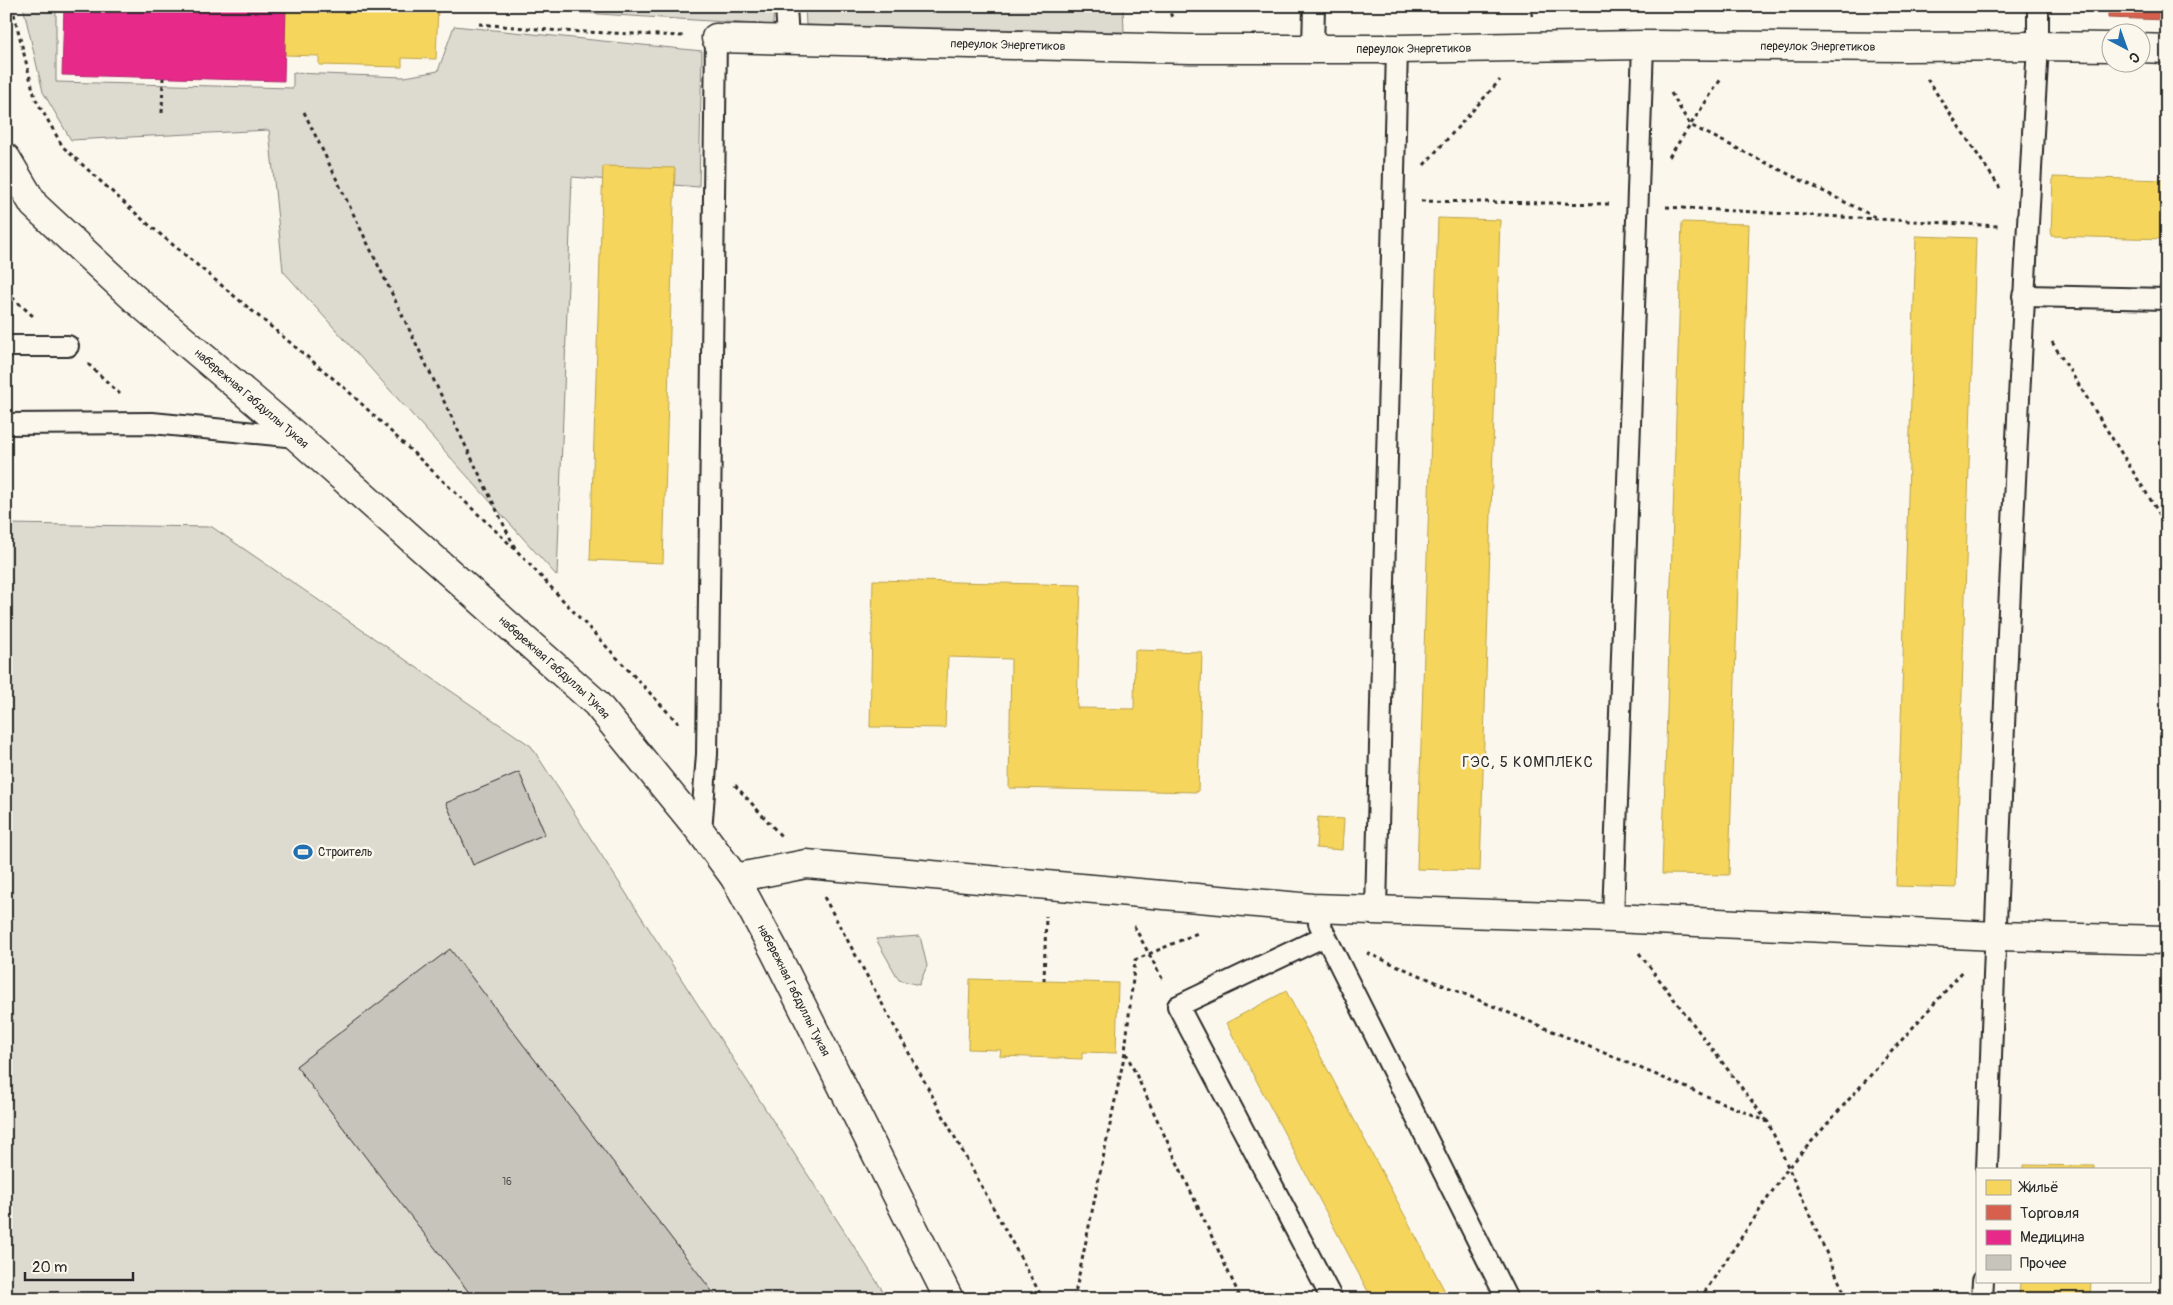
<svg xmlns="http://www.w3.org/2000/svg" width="2173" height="1305" viewBox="0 0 2173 1305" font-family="Pangolin,sans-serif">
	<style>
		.green { fill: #dddad0; stroke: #84827e }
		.homes { fill: #f6d55c; stroke: #b9a24d }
		.shops { fill: #d6604d; stroke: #a35043 }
		.health { fill: #e7298a; stroke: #af2a6e }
		.building { fill: #c7c4bc; stroke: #2b2b2b }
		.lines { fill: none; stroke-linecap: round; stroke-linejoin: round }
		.service-casing { stroke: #2b2b2b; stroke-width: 24 }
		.minor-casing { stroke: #2b2b2b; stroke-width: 31 }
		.secondary-casing { stroke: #2b2b2b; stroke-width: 31 }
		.path { stroke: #2b2b2b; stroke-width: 3; stroke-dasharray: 4 4; stroke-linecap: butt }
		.service { stroke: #fbf7ec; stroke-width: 20 }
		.minor { stroke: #fbf7ec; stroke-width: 28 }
		.secondary { stroke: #fbf7ec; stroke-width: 28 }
		.labels { text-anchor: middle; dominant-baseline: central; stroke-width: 5; stroke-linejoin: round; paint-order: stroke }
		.number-label { font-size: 10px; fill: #52514f }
		.street-label { font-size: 12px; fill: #2b2b2b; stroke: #fbf7ec }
		.poi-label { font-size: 12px; fill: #2b2b2b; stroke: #fbf7ec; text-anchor: start }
		.quarter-label { font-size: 15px; letter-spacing: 1px; fill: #2b2b2b; stroke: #fbf7ec }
	</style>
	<rect width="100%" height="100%" fill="#fbf7ec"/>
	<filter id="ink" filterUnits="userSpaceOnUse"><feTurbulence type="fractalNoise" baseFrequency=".02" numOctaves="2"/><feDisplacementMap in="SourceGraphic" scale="10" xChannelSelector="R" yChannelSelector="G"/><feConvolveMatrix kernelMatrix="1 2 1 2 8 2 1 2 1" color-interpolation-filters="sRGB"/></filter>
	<g filter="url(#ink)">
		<g class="green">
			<polygon points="23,6 56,6 56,82 293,88 293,73 405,77 438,71 454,26 702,51 699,187 572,177 557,576 283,271 269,130 71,140 43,92"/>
			<polygon points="504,6 774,6 773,25 504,8"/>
			<polygon points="805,6 1123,6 1124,32 806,25"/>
			<polygon points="6,524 212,527 531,746 888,1299 6,1299"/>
			<polygon points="920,936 927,966 919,985 899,980 876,939"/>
		</g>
		<g class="homes">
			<polygon points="286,6 438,6 436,59 402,58 402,67 319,65 319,56 285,55"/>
			<polygon points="603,166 675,168 663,563 590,560"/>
			<polygon points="2053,177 2167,180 2167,239 2051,236"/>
			<polygon points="1438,218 1500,220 1480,871 1417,869"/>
			<polygon points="1682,222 1749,224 1729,875 1662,874"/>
			<polygon points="1916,236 1976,238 1956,888 1896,886"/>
			<polygon points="873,580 1081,585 1077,708 1134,709 1135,650 1202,652 1198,792 1009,788 1011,659 948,657 945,728 870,727"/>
			<polygon points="1318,817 1344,819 1342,850 1316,848"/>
			<polygon points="970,979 1118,983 1116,1053 1082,1052 1082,1059 1000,1056 1001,1050 968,1049"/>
			<polygon points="1286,991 1449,1299 1372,1299 1226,1023"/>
			<polygon points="2023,1165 2094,1166 2094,1169 2023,1169"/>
			<polygon points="2020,1281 2091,1281 2090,1299 2019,1299"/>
		</g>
		<polygon class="shops" points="2108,6 2167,6 2167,20 2108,18"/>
		<polygon class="health" points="64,6 286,6 284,81 62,75"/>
		<g class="building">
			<polygon points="519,772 545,834 473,865 446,803"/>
			<polygon points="450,949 718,1299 474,1299 296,1066"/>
		</g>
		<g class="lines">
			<g class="service-casing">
				<g id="service">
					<polyline points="786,6 788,40"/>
					<polyline points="1313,48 1314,6"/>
					<polyline points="2023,296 2167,299"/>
					<polyline points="6,346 68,346"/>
					<polyline points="6,424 152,423 297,437"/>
					<polyline points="701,832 707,754 716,38"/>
					<polyline points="1376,909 1397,49"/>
					<polyline points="1613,918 1643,45"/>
					<polyline points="1319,923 1507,1299"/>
					<polyline points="1325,936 1178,1006 1332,1299"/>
					<path d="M1987,1169C2000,794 2016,420 2038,46V6"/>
					<polyline points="1982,1299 1983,1281"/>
				</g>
			</g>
			<g class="minor-casing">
				<g id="minor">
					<path id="s1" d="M716,38L1190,49H1397L1643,45L1905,47L2038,46L2110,47"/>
					<polyline points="2140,48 2167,49"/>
					<polyline points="735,878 806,864 1312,908 1613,918 1995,936 2167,940"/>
				</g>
			</g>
			<g class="secondary-casing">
				<g id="secondary">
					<path id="s2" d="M6,158L34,205L135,299L297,437L596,703L701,832L735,878L774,950L949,1299"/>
				</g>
			</g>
			<g class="path">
				<polyline points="12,6 35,98 63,147 142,219 347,390 517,551 678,723"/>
				<polyline points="1167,6 1172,17"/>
				<polyline points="1874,6 1879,13"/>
				<polyline points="1532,16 1532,6"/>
				<polyline points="479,24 561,31 683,36"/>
				<polyline points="1927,79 2000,188"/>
				<polyline points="1671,93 1690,125 1875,217"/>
				<polyline points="304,112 515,548"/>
				<polyline points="162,113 163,78"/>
				<polyline points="1669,157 1721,79"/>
				<polyline points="1424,165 1500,80"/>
				<polyline points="1421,201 1610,204"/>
				<polyline points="1666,207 1999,226"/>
				<polyline points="6,292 34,317"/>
				<polyline points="2052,342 2167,526"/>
				<polyline points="88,364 120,394"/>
				<polyline points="735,785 781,836"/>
				<polyline points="824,897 1043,1299"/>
				<polyline points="1134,926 1164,982"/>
				<polyline points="1367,953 1768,1122 1847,1299"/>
				<polyline points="1639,953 1767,1121"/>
				<polyline points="1044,981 1046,916"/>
				<polyline points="1126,1053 1241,1299"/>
				<polyline points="1074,1299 1125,1052 1135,960 1200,932"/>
				<polyline points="1228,1299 1240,1295"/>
				<polyline points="1700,1299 1788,1168 1964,970"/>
			</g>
			<use href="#service" class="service"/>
			<use href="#minor" class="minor"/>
			<use href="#secondary" class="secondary"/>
		</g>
	</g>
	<defs>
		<g id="stadium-bare" transform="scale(1.5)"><path d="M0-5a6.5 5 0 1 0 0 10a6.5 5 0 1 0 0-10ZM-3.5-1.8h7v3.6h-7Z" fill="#1f6fb2" stroke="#fbf7ec" stroke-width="2.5" paint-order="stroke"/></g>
	</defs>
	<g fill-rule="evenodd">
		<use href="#stadium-bare" x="303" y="852"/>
	</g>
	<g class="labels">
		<g class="number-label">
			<text x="507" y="1182">16</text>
		</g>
		<g class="street-label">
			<text stroke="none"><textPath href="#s1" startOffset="292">переулок Энергетиков</textPath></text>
			<text stroke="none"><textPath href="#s1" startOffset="1102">переулок Энергетиков</textPath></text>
			<text stroke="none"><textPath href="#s1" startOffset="698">переулок Энергетиков</textPath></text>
			<text stroke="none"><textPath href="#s2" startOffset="346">набережная Габдуллы Тукая</textPath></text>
			<text stroke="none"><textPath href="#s2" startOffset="751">набережная Габдуллы Тукая</textPath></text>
			<text stroke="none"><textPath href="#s2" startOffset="1156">набережная Габдуллы Тукая</textPath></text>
		</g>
		<g class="poi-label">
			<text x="318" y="852">Строитель</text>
		</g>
		<g class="quarter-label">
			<text x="1528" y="762">ГЭС, 5 КОМПЛЕКС</text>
		</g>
	</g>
	<rect width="2173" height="1305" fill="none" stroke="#fbf7ec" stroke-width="25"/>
	<rect x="12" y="12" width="2148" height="1280" fill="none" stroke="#2b2b2b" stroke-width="2" filter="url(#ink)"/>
	<rect x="1976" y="1168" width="175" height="115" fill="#fbf7ec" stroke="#a8a59f"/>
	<rect x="1986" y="1180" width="25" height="15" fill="#f6d55c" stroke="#a8a59f"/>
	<text x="2020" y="1192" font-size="15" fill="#2b2b2b">Жильё</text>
	<rect x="1986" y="1205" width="25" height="15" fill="#d6604d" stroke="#a8a59f"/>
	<text x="2020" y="1218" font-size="15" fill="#2b2b2b">Торговля</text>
	<rect x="1986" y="1230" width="25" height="15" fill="#e7298a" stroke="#a8a59f"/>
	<text x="2020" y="1242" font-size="15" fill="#2b2b2b">Медицина</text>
	<rect x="1986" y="1255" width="25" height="15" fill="#c7c4bc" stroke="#a8a59f"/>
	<text x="2020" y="1268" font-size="15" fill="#2b2b2b">Прочее</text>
	<g transform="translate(2126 48) rotate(139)"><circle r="24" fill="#fbf7ec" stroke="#a8a59f"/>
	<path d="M0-4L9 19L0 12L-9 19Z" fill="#1f6fb2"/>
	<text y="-8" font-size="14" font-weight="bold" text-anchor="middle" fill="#2b2b2b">С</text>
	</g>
	<path d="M25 1272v8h108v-8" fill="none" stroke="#2b2b2b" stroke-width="2.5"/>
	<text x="32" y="1272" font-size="15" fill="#2b2b2b" stroke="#fbf7ec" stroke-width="4" paint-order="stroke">20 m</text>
</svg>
